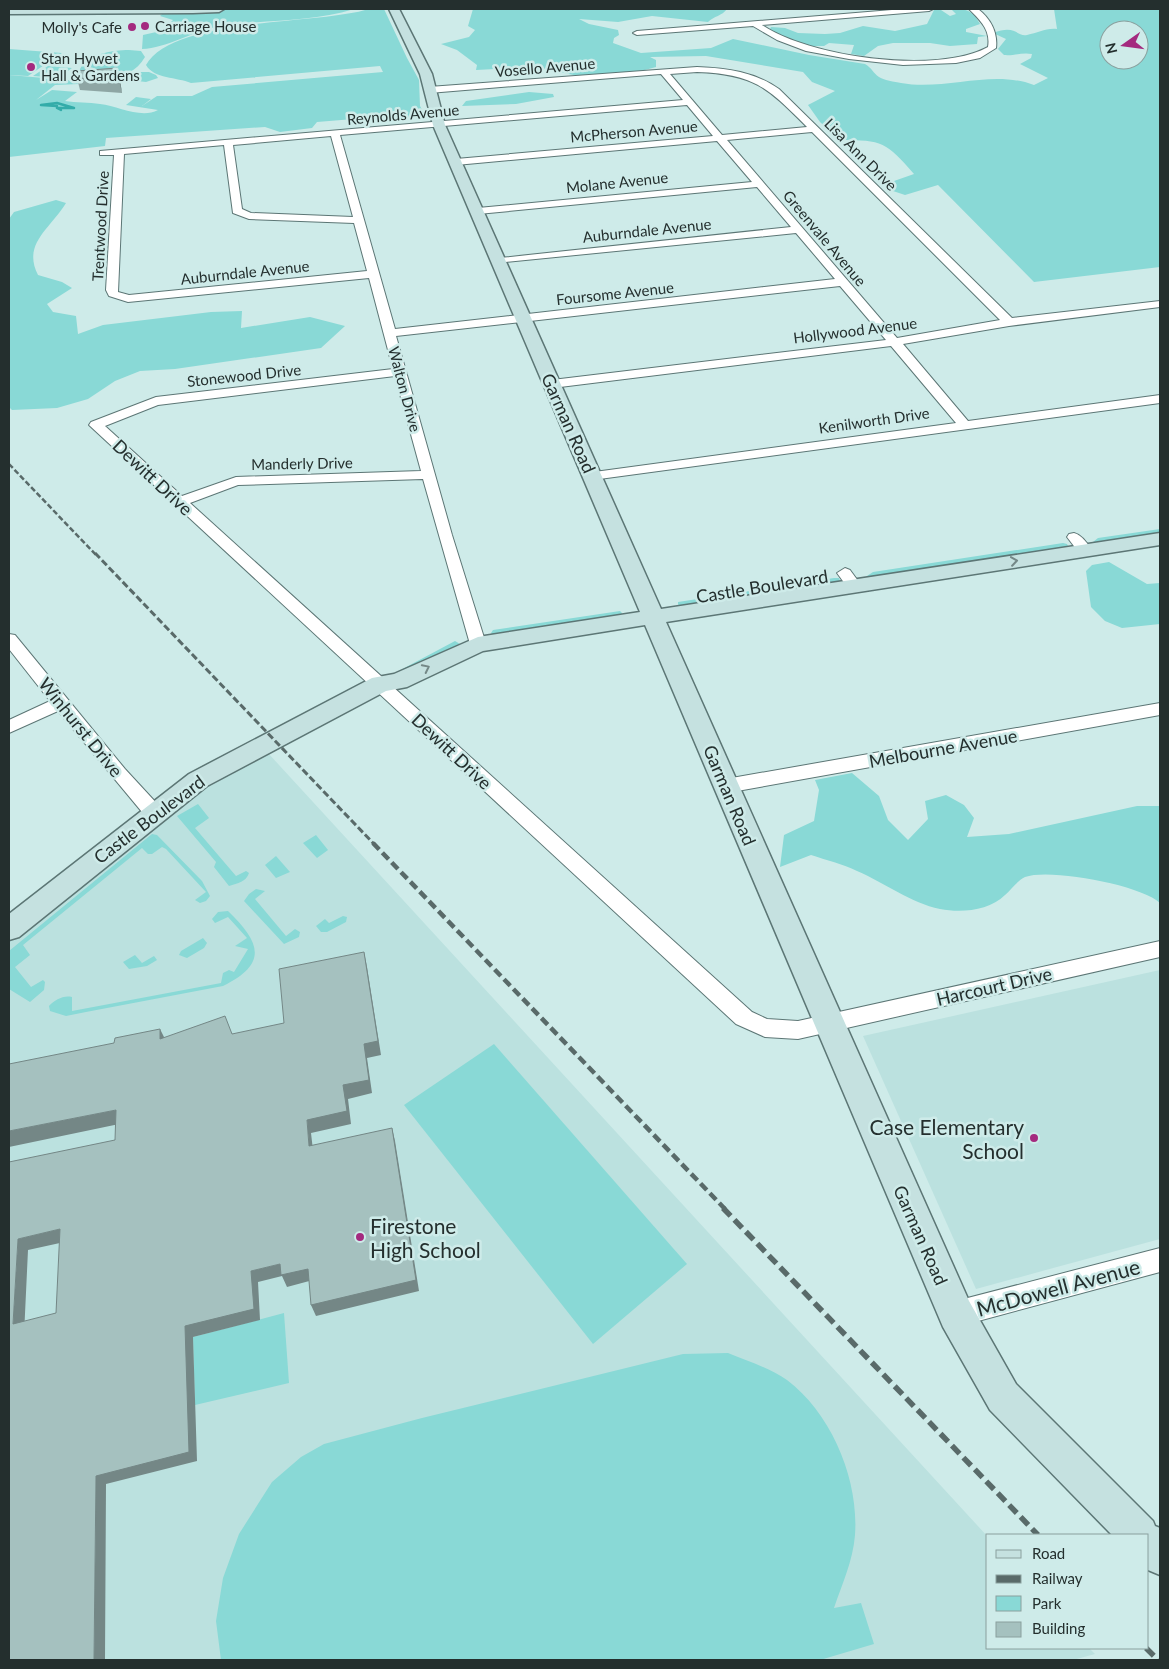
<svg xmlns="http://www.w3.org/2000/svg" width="1169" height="1669" viewBox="0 0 1169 1669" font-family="Lato,sans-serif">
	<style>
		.built { fill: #bbe1df }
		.green { fill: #89d9d6; fill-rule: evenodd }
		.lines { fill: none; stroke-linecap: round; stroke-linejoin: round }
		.stream { stroke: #33aca9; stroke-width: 2.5 }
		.street-casing { stroke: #5c7675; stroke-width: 2 }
		.secondary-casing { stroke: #5c7675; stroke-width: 3 }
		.street { fill: #fff; fill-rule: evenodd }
		.secondary { fill: #c5e1e0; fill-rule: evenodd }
		.rail-far3 { stroke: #596a69; stroke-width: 2.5; stroke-dasharray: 5.5 2.5; stroke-linecap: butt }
		.rail-far2 { stroke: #596a69; stroke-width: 3; stroke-dasharray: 7 3; stroke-linecap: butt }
		.rail-far1 { stroke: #596a69; stroke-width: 4.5; stroke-dasharray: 9 4.5; stroke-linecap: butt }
		.rail { stroke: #596a69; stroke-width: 5.5; stroke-dasharray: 11 5.5; stroke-linecap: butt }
		.wall { fill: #8ea6a4 }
		.shaded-wall { fill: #748786 }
		.building { fill: #a5c1bf; stroke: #748786; fill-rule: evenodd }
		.oneway { stroke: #748887 }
		.poi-dot { fill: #a42a7f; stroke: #ceebe9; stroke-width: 2 }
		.labels { text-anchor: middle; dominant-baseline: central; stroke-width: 5; stroke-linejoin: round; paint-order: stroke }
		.far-poi-label { font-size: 15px; fill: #242f2e; stroke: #ceebe9; text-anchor: start }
		.far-street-label { font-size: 15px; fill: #242f2e; stroke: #ceebe9 }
		.street-label { font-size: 18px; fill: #242f2e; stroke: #ceebe9 }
		.near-poi-label { font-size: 21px; fill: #242f2e; stroke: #ceebe9; text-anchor: end }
		.near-street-label { font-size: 21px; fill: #242f2e; stroke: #ceebe9 }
	</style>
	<rect width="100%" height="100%" fill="#ceebe9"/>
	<g class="built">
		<polygon points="268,753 988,1537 988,1648 1089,1648 1095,1654 1073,1660 9,1660 9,937 178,802"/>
		<polygon points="1160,970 1160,1239 976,1289 863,1036"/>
	</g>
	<g class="green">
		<path d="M234,9H354C309,23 262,19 216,27C191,32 167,48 142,49L143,35L174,28L180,23L171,22L173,20L160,16L163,13Z"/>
		<path d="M369,9H384L407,58L419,80L420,106L426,117H378L317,122L312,128L280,132L265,127L106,138L105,146L9,157V75L68,80L79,84L55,85L36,100L52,90L77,92L65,101C76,103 89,102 100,104C118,106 141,119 158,110L126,105L136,97L151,99L142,106L157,96H192L212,87L383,72L380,66L191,83C177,77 154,79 146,65C173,17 317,25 369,9Z"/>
		<path d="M473,9H727C722,16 714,16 708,22L652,16L618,22L579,19L589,24L618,30L619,35L614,38L613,43L641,53L711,48L733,39L809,55L865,64C872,68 873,73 879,77C883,80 895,82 901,83C945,91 992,69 1034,85L1048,78L1020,64L1031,58L1032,54C1022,52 1014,56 1004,55L998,49L1006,39L993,33C1016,24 1017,37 1027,35C1038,33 1045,28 1057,29L1054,9H1160V267L1034,282L938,185L905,195L887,189L894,181L914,174C886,142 883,140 840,140L820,122L808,105L835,91L812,82L803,72L706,56L650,57L656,60V67L641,71L578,76L537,67L476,70L477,65L457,50L441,44L469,37L475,30L468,26ZM1109,30H1139V60H1109Z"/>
		<path d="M956,9C969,9 974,13 980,24L966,29V32L987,36L978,37L977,44L950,46L930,43H893L878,46L864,56L851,54L854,45L829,43L824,46H810L769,31L771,27L785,28L798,33L825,34L840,33L863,26L895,31L927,24L934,10H941L950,16L956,14L952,10Z"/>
		<polygon points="9,49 62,53 28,76 9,75"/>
		<path d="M129,50L141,51L145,57C130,83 104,76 79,72C84,54 113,50 129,50Z"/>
		<polygon points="48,66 72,68 58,78 33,76"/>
		<polygon points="135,72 149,72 156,75 158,78 146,82 128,80 127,78"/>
		<polygon points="529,92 553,94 554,97 516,104 462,106 466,101"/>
		<path d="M56,200L66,203C50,229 22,244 38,275L62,282L72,288L47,304L53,312L76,316L78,334L103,325L211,312L242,311L241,328L310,317L345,326L321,348L175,369L140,371L115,381L88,399L57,408L12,410L9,407V219L14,212Z"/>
		<polygon points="1160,529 1160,535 1101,544 1093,542 1098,538"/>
		<polygon points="1063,543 1067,544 1069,548 869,578 867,576 873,572"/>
		<polygon points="1109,562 1147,584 1160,583 1160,624 1122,628 1105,621 1091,607 1086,571 1092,565"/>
		<polygon points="834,578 839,578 841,583 680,608 678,604 678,602"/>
		<polygon points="620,611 622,613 621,617 493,636 491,633 493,630"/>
		<polygon points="455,641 460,644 460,648 395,673"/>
		<path d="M852,773L879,796L888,820L908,840L928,819L925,801L946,795L964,805L974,818L967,837L1009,834L1137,806H1159L1160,903C1141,885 1050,868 1025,877C1018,880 1011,890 1005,895C989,911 961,913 940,909C911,903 885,883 857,871C843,864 826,860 811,855L780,867L784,835L814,821L819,790L815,780Z"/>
		<path d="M198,804L209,818L195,828L236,876L246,871L249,873C246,882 238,883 229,886L214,867L216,862L177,816Z"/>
		<polygon points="152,834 157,835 202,881 210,896 206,901 200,903 195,900 206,892 166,849 162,847 152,854 148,854 142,848 23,945 30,955 15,967 31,987 43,980 45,982 44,990 30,1002 9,989 9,951"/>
		<polygon points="316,835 328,850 317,858 303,843"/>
		<polygon points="276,856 290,872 276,878 265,865"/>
		<polygon points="256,889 265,891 255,899 286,936 295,929 300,932 299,937 284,944 244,901 249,894"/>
		<path d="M228,911C259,941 270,963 223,986L86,1012L66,1016L50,1011L49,1006C55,1000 63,995 72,997V1011L221,983L223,973L229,970L234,972L248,949L235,946L247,938L228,917L215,923L212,919L218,912Z"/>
		<polygon points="343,916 347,917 346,922 327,932 321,932 316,926 325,919 329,923"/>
		<polygon points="203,938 207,943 204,948 187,958 179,955 181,951"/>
		<polygon points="135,955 142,963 154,956 157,960 147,966 129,969 123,962"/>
		<polygon points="494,1044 687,1264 593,1344 404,1105"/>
		<polygon points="284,1313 289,1383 195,1405 193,1337"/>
		<path d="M728,1353C747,1361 770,1368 787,1380C832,1414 859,1480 855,1535C853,1561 842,1584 834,1608L861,1603L874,1644L820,1660H221L216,1621L223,1578L239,1534L272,1482L301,1457L324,1444L422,1418L683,1354Z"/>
	</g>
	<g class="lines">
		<polyline class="stream" points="59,108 74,108 57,103 41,105 57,106 57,108 61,110"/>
		<g class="street-casing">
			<g id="street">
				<path d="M904,9H933L929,11L762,25C809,57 937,75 988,47C991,30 980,20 969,9H978C990,18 998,32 996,48L980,58L956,63L903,65L849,59L806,51L777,40L753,26L637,35L633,33L637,31Z"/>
				<path d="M697,67C727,68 755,72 779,89L1012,318L1160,301V307L1009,326L903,344L968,421L1160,395V403L592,480L585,476L587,473L956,423L891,346L552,388L546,384L552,380L886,340L840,286L396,336L452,535L486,644L484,648H472L470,644L423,479L238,485L190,503L752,1012L767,1019L798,1021L1160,941V957L798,1039L765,1037L736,1024L89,425L91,422L156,397L393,369L369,278L128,302L109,296L106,290L114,155H100V151L683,100L661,74L429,93L425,90L429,87ZM697,72C755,74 768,88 807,127L722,135L670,74ZM687,105L713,136L456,159L451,162L456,165L717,141L752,182L478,208L473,211L478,214L757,187L791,227L500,258L495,261L496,263L796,233L835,279L395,329L340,135ZM812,132L1000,320L897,338L727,140ZM331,136L353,217L251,213L242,209L233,145ZM224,145L233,213L249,219L354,223L367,271L129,295L118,292L124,154ZM395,376L421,471L236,477L182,496L105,426L158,405Z"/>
				<path d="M1074,533C1082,535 1088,544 1092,551L1090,554H1080L1067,537L1069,534Z"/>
				<polygon points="845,568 850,570 861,585 858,588 848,588 837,573"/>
				<polygon points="9,634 15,635 125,769 161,808 163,813 161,818 154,820 147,818 58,711 9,733 9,720 50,701 9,649"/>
				<polygon points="1160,703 1160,715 726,793 720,791 717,786 720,781 726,779"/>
				<polygon points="1160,1248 1160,1272 956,1327 947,1323 943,1314 947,1305 956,1301"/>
			</g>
		</g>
		<g class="secondary-casing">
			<g id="secondary">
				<polygon points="9,9 224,9 219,12 193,13 9,14"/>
				<polygon points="389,9 399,9 432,74 445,125 661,609 1160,533 1160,545 666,622 969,1301 1016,1384 1153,1521 1155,1526 1160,1528 1160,1575 1148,1570 1148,1535 1112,1535 990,1410 943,1327 645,625 483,651 407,687 386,691 207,786 19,937 9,940 9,914 189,774 372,678 394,674 478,637 640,612 433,125 420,74"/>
			</g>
		</g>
		<use href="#street" class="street"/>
		<use href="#secondary" class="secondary"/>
		<polyline class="rail-far3" points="9,464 96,555"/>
		<polyline class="rail-far2" points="95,553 374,844"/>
		<polyline class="rail-far1" points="373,843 725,1209"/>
		<g class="rail">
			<polyline points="723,1208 1038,1535"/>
			<polyline points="1146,1648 1158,1660"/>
		</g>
	</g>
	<polygon class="wall" points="117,68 120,80 122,93 80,90 77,78"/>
	<g class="shaded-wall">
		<polygon points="117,68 120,80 122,93 119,81"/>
		<polygon points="364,952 367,967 381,1055 367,1058 372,1093 348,1099 351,1124 311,1133 314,1159 309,1146 307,1120 343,1085"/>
		<polygon points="160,1029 167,1043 160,1039"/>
		<polygon points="116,1110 124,1123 9,1147 9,1131"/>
		<polygon points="392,1128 395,1141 419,1291 316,1316 311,1305"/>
		<polygon points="60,1229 69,1241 28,1250 24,1335 13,1324 18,1239"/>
		<polygon points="280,1264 308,1269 313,1280 287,1287 282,1276 258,1282 260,1320 193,1337 197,1461 106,1484 105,1660 94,1660 96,1476 185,1326 251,1271"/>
	</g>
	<g class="building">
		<polygon points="117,68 119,81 77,78 77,71"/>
		<path d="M364,952L378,1041L364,1044L369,1080L343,1085L347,1111L307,1120L309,1146L392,1128L416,1280L311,1305L308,1269L281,1275L280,1264L251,1271L254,1309L185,1326L189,1452L96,1476L94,1660H9V1162L115,1140L116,1110L9,1131V1064L114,1043L115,1038L160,1029V1039L225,1016L232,1034L284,1023L279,969ZM60,1229L56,1313L13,1324L18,1239Z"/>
	</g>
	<defs><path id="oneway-chevron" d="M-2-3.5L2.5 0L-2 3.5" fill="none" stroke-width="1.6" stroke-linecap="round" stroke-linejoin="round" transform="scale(1.25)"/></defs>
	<g class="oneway">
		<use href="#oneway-chevron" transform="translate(1014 561) rotate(-8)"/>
		<use href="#oneway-chevron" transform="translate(426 668) rotate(-26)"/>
	</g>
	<g class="poi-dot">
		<circle cx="145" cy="26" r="5"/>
		<circle cx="132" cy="27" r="5"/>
		<circle cx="31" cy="67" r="5"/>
		<circle cx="1034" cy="1138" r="5"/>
		<circle cx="360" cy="1237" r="5"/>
	</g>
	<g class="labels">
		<g class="far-poi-label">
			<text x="155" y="26">Carriage House</text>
			<text x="122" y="27" text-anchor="end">Molly's Cafe</text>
			<text x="41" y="58">Stan Hywet<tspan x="41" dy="17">Hall &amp; Gardens</tspan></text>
		</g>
		<g class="far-street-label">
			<text transform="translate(545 67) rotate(-5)">Vosello Avenue</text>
			<text transform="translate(403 114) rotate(-5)">Reynolds Avenue</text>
			<text transform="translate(634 131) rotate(-5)">McPherson Avenue</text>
			<text transform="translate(861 154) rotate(45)">Lisa Ann Drive</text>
			<text transform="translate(617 182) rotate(-6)">Molane Avenue</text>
			<text transform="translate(100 226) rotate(-87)">Trentwood Drive</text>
			<text transform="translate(647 230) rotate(-6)">Auburndale Avenue</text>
			<text transform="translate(825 238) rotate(50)">Greenvale Avenue</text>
			<text transform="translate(245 272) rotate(-6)">Auburndale Avenue</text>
			<text transform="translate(615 293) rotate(-6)">Foursome Avenue</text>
			<text transform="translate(855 330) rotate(-7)">Hollywood Avenue</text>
			<text transform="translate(244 375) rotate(-6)">Stonewood Drive</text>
			<text transform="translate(405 389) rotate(75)">Walton Drive</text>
			<text transform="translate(874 420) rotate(-8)">Kenilworth Drive</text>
			<text transform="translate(302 463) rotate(-1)">Manderly Drive</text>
		</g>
		<g class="street-label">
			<text transform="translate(569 423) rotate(66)">Garman Road</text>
			<text transform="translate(153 477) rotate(43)">Dewitt Drive</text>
			<text transform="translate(762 586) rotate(-9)">Castle Boulevard</text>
			<text transform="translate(81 727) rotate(51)">Winhurst Drive</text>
			<text transform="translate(943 748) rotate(-10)">Melbourne Avenue</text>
			<text transform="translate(452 751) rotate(43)">Dewitt Drive</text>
			<text transform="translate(730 795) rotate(67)">Garman Road</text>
			<text transform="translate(149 819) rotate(-37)">Castle Boulevard</text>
			<text transform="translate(994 986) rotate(-13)">Harcourt Drive</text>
			<text transform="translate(921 1235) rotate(66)">Garman Road</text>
		</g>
		<g class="near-poi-label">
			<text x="1024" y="1126">Case Elementary<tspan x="1024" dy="24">School</tspan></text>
			<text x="370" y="1225" text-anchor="start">Firestone<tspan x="370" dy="24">High School</tspan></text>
		</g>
		<g class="near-street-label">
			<text transform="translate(1058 1287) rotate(-15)">McDowell Avenue</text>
		</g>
	</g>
	<rect width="1169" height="1669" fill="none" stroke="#242f2e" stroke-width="20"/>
	<rect x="986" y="1534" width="162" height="115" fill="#ceebe9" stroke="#8aa09e"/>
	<rect x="996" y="1550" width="25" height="8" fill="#c5e1e0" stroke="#8aa09e"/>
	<text x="1032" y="1559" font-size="15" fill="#242f2e">Road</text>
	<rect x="996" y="1575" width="25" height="8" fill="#596a69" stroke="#8aa09e"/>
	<text x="1032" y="1584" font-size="15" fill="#242f2e">Railway</text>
	<rect x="996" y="1596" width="25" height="15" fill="#89d9d6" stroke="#8aa09e"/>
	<text x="1032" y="1609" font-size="15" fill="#242f2e">Park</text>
	<rect x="996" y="1622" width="25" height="15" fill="#a5c1bf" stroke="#8aa09e"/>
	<text x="1032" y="1634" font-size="15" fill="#242f2e">Building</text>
	<g transform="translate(1124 45) rotate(256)"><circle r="24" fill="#ceebe9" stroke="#8aa09e"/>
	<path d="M0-4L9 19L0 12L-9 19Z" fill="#a42a7f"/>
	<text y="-8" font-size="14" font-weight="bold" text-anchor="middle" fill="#242f2e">N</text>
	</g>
</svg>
